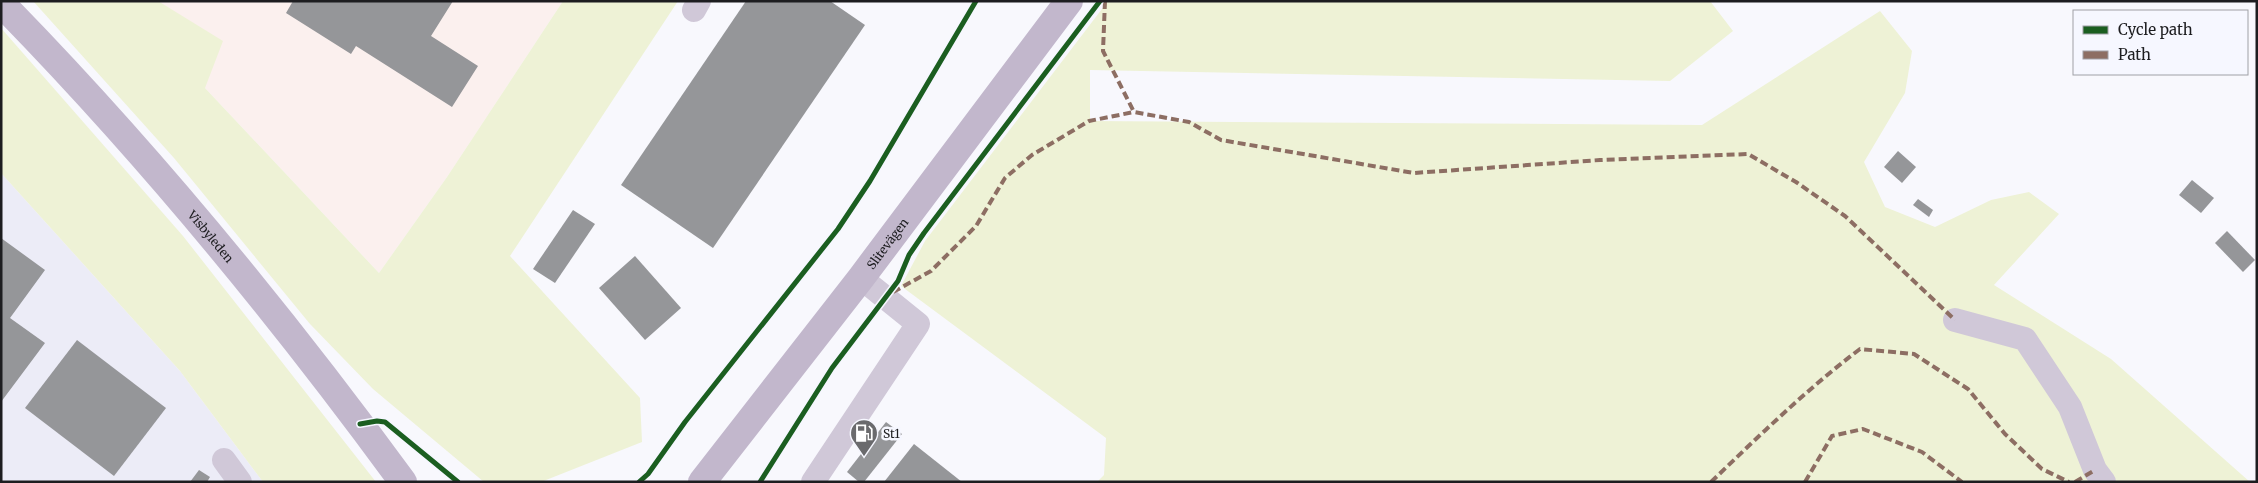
<svg xmlns="http://www.w3.org/2000/svg" width="2258" height="483" viewBox="0 0 2258 483" font-family="Merriweather,serif">
	<style>
		.built { fill: #ececf7 }
		.industrial { fill: #fbf0ee }
		.green { fill: #eef2d6 }
		.building { fill: #959699 }
		.lines { fill: none; stroke-linecap: round; stroke-linejoin: round }
		.minor { stroke: #d0c8d8; stroke-width: 24 }
		.major { stroke: #c2b7cc; stroke-width: 28 }
		.quiet { stroke: #8d6e63; stroke-width: 4; stroke-dasharray: 8 4; stroke-linecap: butt }
		.cycleway-casing { stroke: #f6f7ff; stroke-width: 8 }
		.cycleway { stroke: #1b5e20; stroke-width: 5 }
		.labels { text-anchor: middle; dominant-baseline: central; stroke-width: 5; stroke-linejoin: round; paint-order: stroke }
		.street-label { font-size: 12px; fill: #1d1d20; stroke: #f6f7ff }
		.poi-label { font-size: 12px; fill: #1d1d20; stroke: #f6f7ff; text-anchor: start }
	</style>
	<rect width="100%" height="100%" fill="#f8f8fd"/>
	<polygon class="built" points="1,173 180,371 263,482 1,482"/>
	<polygon class="industrial" points="158,1 563,1 447,177 379,273 205,88"/>
	<g class="green">
		<polygon points="33,1 158,1 223,41 205,88 379,273 447,177 563,1 678,1 510,256 640,398 642,442 541,482 484,482 373,389 310,324 174,158"/>
		<polygon points="1108,1 1710,1 1733,31 1670,81 1090,70 1090,121 1702,125 1880,11 1912,51 1905,93 1864,162 1885,207 1935,227 1991,200 2029,192 2059,214 1994,285 2111,359 2250,482 1097,482 1104,475 1106,438 901,286 925,241"/>
		<polygon points="1,28 183,236 376,482 263,482 180,371 1,173"/>
	</g>
	<g class="building">
		<polygon points="293,1 453,1 431,36 478,66 452,107 356,46 351,54 286,13"/>
		<polygon points="746,1 830,1 865,25 713,248 621,185"/>
		<polygon points="1898,151 1916,167 1902,183 1884,167"/>
		<polygon points="2192,180 2214,198 2201,213 2179,195"/>
		<polygon points="1918,199 1933,210 1929,217 1913,205"/>
		<polygon points="573,210 595,224 555,283 533,269"/>
		<polygon points="2227,231 2255,260 2243,272 2215,243"/>
		<polygon points="1,238 45,270 10,318 45,343 1,402"/>
		<polygon points="635,256 681,308 645,340 599,288"/>
		<polygon points="77,340 166,408 114,476 25,408"/>
		<polygon points="886,422 902,434 864,482 859,482 847,472"/>
		<polygon points="914,444 962,482 884,482"/>
		<polygon points="199,470 210,477 207,482 190,482"/>
	</g>
	<g class="lines">
		<g class="minor">
			<polyline points="694,10 699,1"/>
			<polyline points="1955,320 2025,339 2070,407 2095,470 2104,482"/>
			<polyline points="224,460 240,482"/>
			<polyline points="813,482 918,324 861,278"/>
		</g>
		<g class="major">
			<path id="s1" d="M1,3C147,152 280,314 403,482"/>
			<path id="s2" d="M702,482L861,278L1069,1"/>
		</g>
		<g class="quiet">
			<polyline points="1105,1 1103,51 1134,112 1189,122 1221,140 1414,173 1600,160 1748,154 1796,182 1845,216 1955,320"/>
			<polyline points="893,292 931,271 976,226 1005,178 1032,155 1089,121 1134,112"/>
			<path d="M1711,482C1759,436 1807,389 1860,349L1914,354L1968,389L2005,434L2042,469L2069,482"/>
			<polyline points="1805,482 1832,436 1863,429 1922,452 1962,482"/>
			<polyline points="2075,482 2095,470"/>
		</g>
		<g class="cycleway-casing">
			<g id="cycleway">
				<polyline points="360,424 377,421 385,422 458,482"/>
				<polyline points="639,482 648,474 685,422 838,229 870,181 976,1"/>
				<polyline points="760,482 832,368 898,281 909,255 924,233 1100,1"/>
			</g>
		</g>
		<use href="#cycleway" class="cycleway"/>
	</g>
	<defs>
		<g id="fuel-pin" transform="scale(1.4375)"><path d="M0 17L-7.5 6A9.5 9.5 0 1 1 7.5 6Z" fill="#6a6a6d" stroke="#f6f7ff"/><path d="M-5.5-6h7V0h2V4h1.3V-2.5L3-4.5l.8-.8L6-3V5H2.5V1h-1V6h-7ZM-4.2-4.7v3.2H.2V-4.7Z" fill="#fff"/></g>
	</defs>
	<g fill-rule="evenodd">
		<use href="#fuel-pin" x="864" y="433"/>
	</g>
	<g class="labels">
		<g class="street-label">
			<text stroke="none"><textPath href="#s1" startOffset="314">Visbyleden</textPath></text>
			<text stroke="none"><textPath href="#s2" startOffset="302">Slitevägen</textPath></text>
		</g>
		<g class="poi-label">
			<text x="883" y="433">St1</text>
		</g>
	</g>
	<rect width="2258" height="483" fill="none" stroke="#1d1d20" stroke-width="5"/>
	<rect x="2073" y="10" width="175" height="65" fill="#f6f7ff" stroke="#9fa0a6"/>
	<rect x="2083" y="26" width="25" height="8" fill="#1b5e20" stroke="#9fa0a6"/>
	<text x="2118" y="35" font-size="15" fill="#1d1d20">Cycle path</text>
	<rect x="2083" y="51" width="25" height="8" fill="#8d6e63" stroke="#9fa0a6"/>
	<text x="2118" y="60" font-size="15" fill="#1d1d20">Path</text>
</svg>
